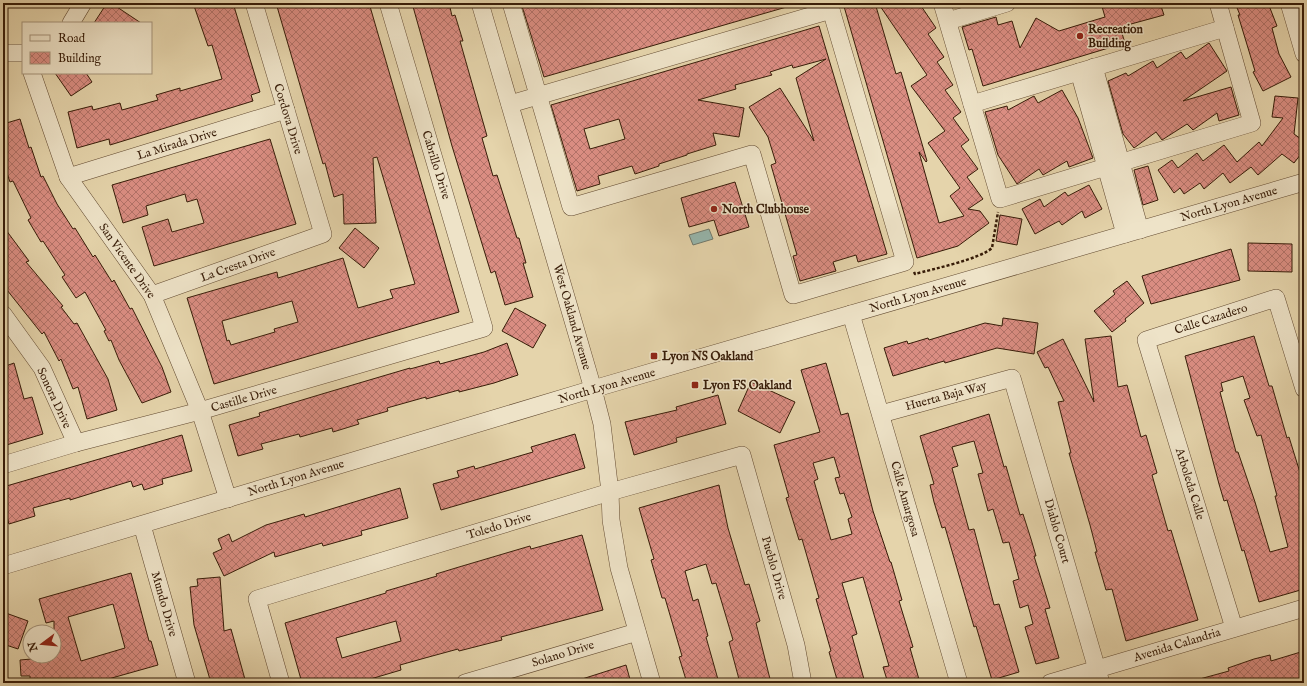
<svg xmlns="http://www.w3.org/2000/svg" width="1307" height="686" viewBox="0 0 1307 686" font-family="'IM FELL English',serif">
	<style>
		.water { fill: #96b7ae; stroke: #70796c }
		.building { fill: url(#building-cross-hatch); stroke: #371c08; fill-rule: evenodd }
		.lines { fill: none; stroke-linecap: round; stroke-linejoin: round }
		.minor-casing { stroke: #624a31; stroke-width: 18 }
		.path { stroke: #371c08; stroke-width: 2.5; stroke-dasharray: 3 2; stroke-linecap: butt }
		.minor { stroke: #eee3c8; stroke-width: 17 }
		.poi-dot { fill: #8f2418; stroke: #eee3c8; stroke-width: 1.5 }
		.labels { text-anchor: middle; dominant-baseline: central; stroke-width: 3; stroke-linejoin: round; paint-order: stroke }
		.poi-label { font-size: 12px; font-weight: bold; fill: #371c08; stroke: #eee3c8; text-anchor: start }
		.street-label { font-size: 12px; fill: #371c08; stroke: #eee3c8 }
	</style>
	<defs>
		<pattern id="building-cross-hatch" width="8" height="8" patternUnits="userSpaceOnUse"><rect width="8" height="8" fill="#da8d82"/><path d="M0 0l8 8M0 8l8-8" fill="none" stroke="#b27268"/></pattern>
	</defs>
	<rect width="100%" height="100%" fill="#e5d4ab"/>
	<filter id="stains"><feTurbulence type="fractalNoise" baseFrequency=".005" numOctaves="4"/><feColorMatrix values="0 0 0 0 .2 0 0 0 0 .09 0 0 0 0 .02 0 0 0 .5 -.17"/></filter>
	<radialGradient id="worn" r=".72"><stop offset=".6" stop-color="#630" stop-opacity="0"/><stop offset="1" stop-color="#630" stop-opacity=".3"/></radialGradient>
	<polygon class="water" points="709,229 713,239 693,245 689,235"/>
	<g class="building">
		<polygon points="107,3 111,3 141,23 94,23"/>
		<polygon points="193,3 233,3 260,92 251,95 253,101 110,145 109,139 77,148 68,112 92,106 93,110 120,103 122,110 158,100 156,95 180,88 180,91 222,79 212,45 208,46"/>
		<path d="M276,3H369L459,312L214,384L187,298L277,272L278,278L343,258L358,308L393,298L390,290L415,284L377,157L373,158L376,223L344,224L343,194L334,197L325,163L323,164ZM292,301L298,322L274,329L275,332L231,345L229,340L227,341L222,321Z"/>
		<polygon points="412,3 449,3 452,16 455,15 463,41 460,41 487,136 482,138 493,176 497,175 517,238 519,238 526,263 523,263 533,297 505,305 495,271 491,273 452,146"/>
		<polygon points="521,3 790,3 790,6 544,77"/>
		<polygon points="843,3 875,3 896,74 901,72 906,89 927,161 926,162 919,152 939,223 964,216 950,196 960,188 928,143 945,131 911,86 927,75 878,3 919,3 936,28 928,34 944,57 937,62 953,85 945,90 961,112 953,118 969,140 961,146 978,169 967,177 983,199 968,209 980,211 989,223 958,246 917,258"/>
		<polygon points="1101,3 1160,3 1164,15 1120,27 1125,43 983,86 972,49 969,50 962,27 996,17 998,25 1012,21 1020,48 1036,18 1059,31 1105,17"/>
		<polygon points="1235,3 1268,3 1277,26 1272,28 1279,54 1291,77 1263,91 1253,72 1255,71 1238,15 1240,15"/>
		<path d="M819,26L887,254L858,262L856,255L833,262L836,271L800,281L793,256L797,255L771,165L776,163L768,137L749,107L780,88L814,141L796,78L826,59L793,68L792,65L770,72L772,75L735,85L736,89L698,100L744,108L739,137L713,133L716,145L687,154V155L659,164V166L635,174L632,166L598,176L600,184L577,191L551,105ZM619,119L625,139L590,149L584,129Z"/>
		<polygon points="1209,43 1227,71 1183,101 1231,87 1239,115 1219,121 1217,113 1193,130 1187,124 1162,140 1156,132 1134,148 1123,134 1108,81 1126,73 1128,76 1153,61 1157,68 1181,52 1186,59"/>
		<polygon points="55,73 86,73 92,82 71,96"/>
		<polygon points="1062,90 1078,118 1093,158 1069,167 1067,161 1043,175 1039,169 1017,184 998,155 985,112 1007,106 1008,110 1034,96 1038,103"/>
		<polygon points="1275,96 1298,98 1294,134 1304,141 1304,150 1294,163 1282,154 1258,175 1251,167 1230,183 1223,173 1204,189 1200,183 1184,194 1180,188 1174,193 1158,170 1172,160 1178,168 1197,153 1203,161 1224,145 1237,162 1259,142 1262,146 1283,118 1272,117"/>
		<polygon points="20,119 29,148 31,147 41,177 43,176 57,204 73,229 75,228 93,257 95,255 112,282 114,280 130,309 132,308 162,367 171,392 142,403 119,360 111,340 109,341 104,331 106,330 85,292 76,298 62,277 65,275 43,241 41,242 28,220 31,218 13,181 10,182 3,162 3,124"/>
		<polygon points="270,139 296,224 154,266 142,227 168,219 172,232 204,223 197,199 187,202 185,194 146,206 148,215 123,223 112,185"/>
		<polygon points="1148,166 1158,200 1143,205 1134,170"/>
		<polygon points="735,182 749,227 719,236 714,220 689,227 681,198"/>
		<polygon points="1089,185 1102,209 1085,218 1082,211 1062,225 1059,221 1035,234 1022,209 1040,199 1044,207 1065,192 1068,196"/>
		<polygon points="1000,215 1022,219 1017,245 996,241"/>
		<polygon points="3,226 29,261 26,262 63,306 61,307 74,324 77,323 108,379 117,410 87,419 78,387 73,389 61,359 59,361 44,332 42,334 3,285"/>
		<polygon points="355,228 379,248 364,268 339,248"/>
		<polygon points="1248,243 1292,244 1292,272 1248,271"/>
		<polygon points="1231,249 1240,280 1151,304 1142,276"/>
		<polygon points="1127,281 1144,303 1125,319 1126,321 1112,332 1094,311 1115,294 1113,291"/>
		<polygon points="515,308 546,325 533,348 502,331"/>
		<polygon points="1003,318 1038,323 1034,354 997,348 945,363 944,361 893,376 884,348 907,341 908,344 928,338 929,340 985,323 1002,326"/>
		<polygon points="1111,336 1118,387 1127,385 1141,437 1146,435 1157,473 1152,475 1168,531 1171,530 1198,620 1126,641 1112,589 1106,590 1095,552 1097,552 1090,525 1069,453 1071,453 1058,402 1064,401 1048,367 1045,368 1037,352 1063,339 1094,402 1085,339"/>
		<path d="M1254,336L1269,386H1272L1287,438L1289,437L1302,479H1300L1304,494V589L1259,602L1244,550L1242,551L1227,500L1224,501L1219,484L1185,356ZM1243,376L1250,398L1244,400L1257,436L1261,435L1277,496H1275L1288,547L1270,552L1255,502L1238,452H1236L1220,392L1223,391L1221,383Z"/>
		<polygon points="507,343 518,375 494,383 459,392 459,390 426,399 426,397 387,408 388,411 357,420 359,424 333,432 332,428 300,437 299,434 261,444 263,449 238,456 229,425 260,416 259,413 322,394 410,368 410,369 439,361 440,364 484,352"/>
		<polygon points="14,363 24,399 32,397 43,434 3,446 3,367"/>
		<path d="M826,363L841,415L848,413L873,511L890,562H891L902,600L899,601L913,647L910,648L920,683H888L883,667L889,666L863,577L842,583L857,634L852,636L865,683H838L829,652L831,651L816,599L819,598L802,539L799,540L786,498L789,497L774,445L820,432L801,370ZM834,457L840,477L835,478L840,494L844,493L852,517L848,519L852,534L831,540L814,481L818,479L813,463Z"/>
		<polygon points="751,382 795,402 780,433 738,411"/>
		<polygon points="718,395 726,424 676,438 677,442 634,455 625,422 677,410 676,407"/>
		<polygon points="989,414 1004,467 1006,466 1020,515 1023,514 1031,539 1036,556 1034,556 1050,608 1045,609 1059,658 1036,664 1025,627 1033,624 1028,605 1020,608 1013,581 1019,579 1009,542 1003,543 993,509 988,511 978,474 983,473 974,441 952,447 958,466 952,468 969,530 974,529 994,605 999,604 1019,672 992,680 976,626 974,627 945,527 942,528 934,502 930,485 934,484 920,436"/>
		<polygon points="575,434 585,468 441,510 433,484 459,477 457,471 474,466 475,469 533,452 531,447"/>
		<polygon points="182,435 192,471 162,479 163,484 144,490 142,484 133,487 131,481 70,500 70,498 33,508 35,516 9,524 3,505 3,487"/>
		<polygon points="719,485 728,528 745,585 749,584 760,621 756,623 771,683 740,683 729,642 733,640 716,583 712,584 706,564 685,571 693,601 698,599 708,636 706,637 719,683 687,683 679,657 682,656 665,598 662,598 651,560 654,559 639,508"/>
		<polygon points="400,488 408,518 361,531 362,535 323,546 322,543 275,557 274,552 224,576 213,553 222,549 218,539 229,534 232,542 266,525 304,514 305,517"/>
		<path d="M582,535L603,610L501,637L502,640L459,651L458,649L425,658L400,665L401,670L357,683H302L285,623L386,593V591L437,576L436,574L459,567L530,546L531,549ZM396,621L401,641L342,658L336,638Z"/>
		<path d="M131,573L149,641H151L158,665L94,683H30V676H21L20,660L54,657V621L46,623L39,599ZM113,604L125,648L81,661L68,617Z"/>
		<polygon points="220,577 224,631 231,629 246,683 211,683 194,625 190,587 198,586 197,579"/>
		<polygon points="3,612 28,621 18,649 3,644"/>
		<polygon points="1304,651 1304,678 1288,683 1287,679 1274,683 1196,683 1196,680 1229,671 1228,668 1254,659 1270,655 1271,661"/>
		<polygon points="626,665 631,683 579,683 579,680"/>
	</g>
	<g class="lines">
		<g class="minor-casing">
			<g id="minor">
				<polyline points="480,3 593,389 602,424 610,492 611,520 619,568 652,683"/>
				<polyline points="511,3 571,207 752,154 793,295 905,262 829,3"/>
				<polyline points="942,3 1000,199 1252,123 1218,3"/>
				<polyline points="1289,3 1304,54"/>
				<polyline points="948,21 1007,3"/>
				<polyline points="71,23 83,3"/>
				<polyline points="3,53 23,53"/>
				<polyline points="1094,67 1140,230"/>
				<polyline points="1079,72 1125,234"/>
				<polyline points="32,73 68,177 152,295 200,411 228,499"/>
				<polyline points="510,104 831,10"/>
				<polyline points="972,104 1225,28"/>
				<polyline points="68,177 286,110"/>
				<polyline points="152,295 323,234 254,3"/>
				<polyline points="3,314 42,368 76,443"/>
				<polyline points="851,314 959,683"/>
				<polyline points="881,414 1012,378 1101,683"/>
				<polyline points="3,465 76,443 200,411 484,328 388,3"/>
				<polyline points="142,525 187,683"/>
				<polyline points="3,566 593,389 1304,182"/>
				<polyline points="1234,628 1146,340 1276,298 1304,389"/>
				<polyline points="281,683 257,599 610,492 742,455 796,645 803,683"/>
				<polyline points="465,683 637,632"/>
				<polyline points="1050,683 1304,608"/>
			</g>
		</g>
		<path class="path" d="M914,272L915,274C933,269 980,259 992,248L998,212"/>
		<use href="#minor" class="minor"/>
	</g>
	<g class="poi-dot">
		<circle cx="1080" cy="36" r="4"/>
		<circle cx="714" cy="209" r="4"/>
		<rect x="650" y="352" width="8" height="8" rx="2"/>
		<rect x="691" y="381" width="8" height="8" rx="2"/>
	</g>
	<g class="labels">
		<g class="poi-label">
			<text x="1088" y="29">Recreation<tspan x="1088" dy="14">Building</tspan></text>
			<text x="722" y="209">North Clubhouse</text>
			<text x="662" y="356">Lyon NS Oakland</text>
			<text x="703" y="385">Lyon FS Oakland</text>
		</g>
		<g class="street-label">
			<text transform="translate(288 119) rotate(73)">Cordova Drive</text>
			<text transform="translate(177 144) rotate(-17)">La Mirada Drive</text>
			<text transform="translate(436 165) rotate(73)">Cabrillo Drive</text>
			<text transform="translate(1229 204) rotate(-16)">North Lyon Avenue</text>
			<text transform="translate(127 261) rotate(55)">San Vicente Drive</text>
			<text transform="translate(238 265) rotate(-20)">La Cresta Drive</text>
			<text transform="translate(918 295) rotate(-16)">North Lyon Avenue</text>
			<text transform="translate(572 317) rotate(74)">West Oakland Avenue</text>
			<text transform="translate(1211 319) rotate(-18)">Calle Cazadero</text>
			<text transform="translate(607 386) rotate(-16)">North Lyon Avenue</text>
			<text transform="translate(946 396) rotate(-15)">Huerta Baja Way</text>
			<text transform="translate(54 398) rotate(65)">Sonora Drive</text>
			<text transform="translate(244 399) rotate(-16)">Castille Drive</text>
			<text transform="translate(296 478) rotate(-17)">North Lyon Avenue</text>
			<text transform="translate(1190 484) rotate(73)">Arboleda Calle</text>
			<text transform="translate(905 499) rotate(74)">Calle Amargosa</text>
			<text transform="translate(499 526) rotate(-17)">Toledo Drive</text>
			<text transform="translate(1057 531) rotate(74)">Diablo Court</text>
			<text transform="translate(774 568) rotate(74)">Pueblo Drive</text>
			<text transform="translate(164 604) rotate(74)">Mundo Drive</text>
			<text transform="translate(1177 645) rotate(-17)">Avenida Calandria</text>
			<text transform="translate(563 654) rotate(-17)">Solano Drive</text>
		</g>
	</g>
	<rect width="1307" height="686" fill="none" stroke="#e5d4ab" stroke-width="16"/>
	<rect x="4" y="4" width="1299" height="678" fill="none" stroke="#371c08" stroke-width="2"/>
	<rect x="8" y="8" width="1291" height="670" fill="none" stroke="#371c08"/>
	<rect x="22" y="22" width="130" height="52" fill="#eee3c8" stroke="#a5937b"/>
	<rect x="30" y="35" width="20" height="6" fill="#eee3c8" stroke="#a5937b"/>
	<text x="58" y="42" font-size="12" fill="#371c08">Road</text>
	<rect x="30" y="52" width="20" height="12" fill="url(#building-cross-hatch)" stroke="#a5937b"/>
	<text x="58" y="62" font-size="12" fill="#371c08">Building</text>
	<g transform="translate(42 644) rotate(254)"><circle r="19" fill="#eee3c8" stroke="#a5937b"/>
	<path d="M0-3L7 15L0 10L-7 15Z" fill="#8f2418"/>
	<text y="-6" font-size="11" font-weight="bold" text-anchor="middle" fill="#371c08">N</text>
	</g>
	<rect width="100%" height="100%" filter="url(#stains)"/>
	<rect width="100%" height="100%" fill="url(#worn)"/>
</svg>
